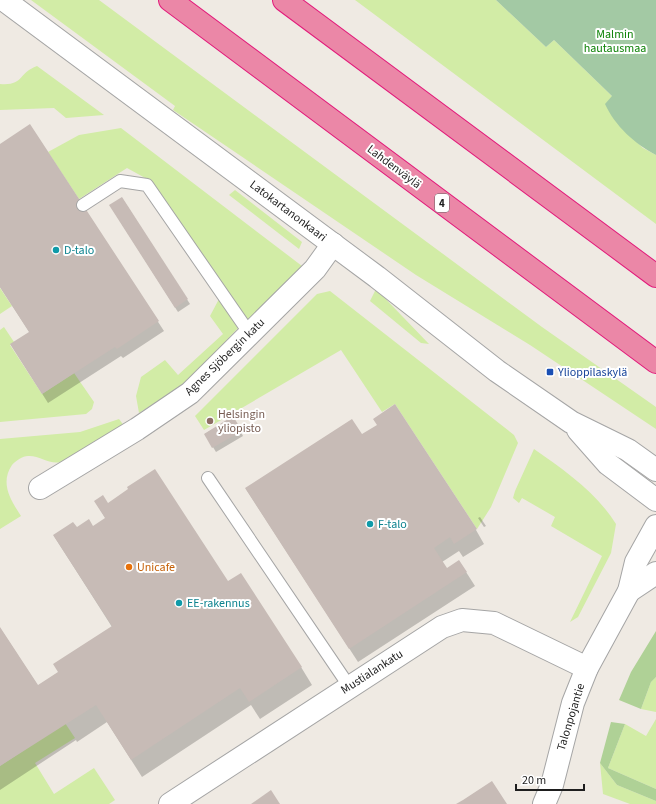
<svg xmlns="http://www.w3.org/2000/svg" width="656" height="804" viewBox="0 0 656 804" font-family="'Source Sans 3',sans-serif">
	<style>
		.grass { fill: #d2eca6 }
		.forest { fill: #afd196 }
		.cemetery { fill: #a3c9a4 }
		.shadow { fill: #0003 }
		.building { fill: #c7bbb6 }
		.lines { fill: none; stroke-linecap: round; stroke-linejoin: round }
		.service-casing { stroke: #a5a5a5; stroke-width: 14 }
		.minor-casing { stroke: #a5a5a5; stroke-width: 24 }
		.tertiary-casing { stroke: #a5a5a5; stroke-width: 24 }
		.motorway-casing { stroke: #e21b7b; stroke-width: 24 }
		.service { stroke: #fff; stroke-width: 12 }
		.minor { stroke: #fff; stroke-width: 22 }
		.tertiary { stroke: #fff; stroke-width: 22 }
		.motorway { stroke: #eb87a7; stroke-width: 22 }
		.culture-dot { fill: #0f9aa8; stroke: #fff; stroke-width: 1.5 }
		.transit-dot { fill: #1a4fb4; stroke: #fff; stroke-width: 1.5 }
		.education-dot { fill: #8d6e63; stroke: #fff; stroke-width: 1.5 }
		.food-dot { fill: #e8710a; stroke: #fff; stroke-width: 1.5 }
		.labels { text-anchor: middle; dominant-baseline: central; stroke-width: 4; stroke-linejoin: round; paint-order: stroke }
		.shield { fill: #fff; stroke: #626262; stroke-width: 1 }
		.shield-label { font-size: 11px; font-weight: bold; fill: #1e1e1e }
		.park-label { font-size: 12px; fill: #0d8206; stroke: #fff }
		.street-label { font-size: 12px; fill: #1e1e1e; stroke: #fff }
		.culture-label { font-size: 12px; fill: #0d838f; stroke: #fff; text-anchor: start }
		.transit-label { font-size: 12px; fill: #164399; stroke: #fff; text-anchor: start }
		.education-label { font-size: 12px; fill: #785e54; stroke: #fff; text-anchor: start }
		.food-label { font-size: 12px; fill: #c56008; stroke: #fff; text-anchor: start }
	</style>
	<rect width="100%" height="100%" fill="#efeae3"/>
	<g class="grass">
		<polygon points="31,0 99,0 542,327 656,407 656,429 530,345 416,275 173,110 175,106"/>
		<polygon points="355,0 496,0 546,47 554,40 612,96 622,128 643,148 656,155 656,224"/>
		<path d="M37,66L104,115L66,118L54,108L0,110V84C24,86 18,73 37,66Z"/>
		<polygon points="121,128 302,266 252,319 244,320 147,179 127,168 79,199 48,152 79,135"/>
		<polygon points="235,190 302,242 299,249 229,195"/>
		<polygon points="0,288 12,306 0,314"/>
		<polygon points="376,289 429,344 421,343 370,301"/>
		<polygon points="330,291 514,435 518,443 491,507 477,529 395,404 382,412 341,350 204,430 195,416 317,294"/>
		<polygon points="219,299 239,327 185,384 139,413 136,396 141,377 165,360 178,375 223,334 210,316"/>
		<polygon points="4,327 14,342 10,345 42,394 74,373 94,402 92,409 86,414 0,422 0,330"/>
		<path d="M119,419L125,427C106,438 82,457 61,462C49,465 39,455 28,456C23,456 15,461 12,465C0,483 10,499 21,516L0,529V439L80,432Z"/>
		<path d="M534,449C564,470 596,492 616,524L611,553L578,617L570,622L602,556L551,526L555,517L522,498L519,503L513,498L515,491Z"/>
		<polygon points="656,677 656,712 641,709 651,682"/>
		<polygon points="656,719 656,789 608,768 625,724 646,736"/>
		<polygon points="65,723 75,738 35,763 54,794 94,768 115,800 109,804 0,804 0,766"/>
		<polygon points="600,763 617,785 656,801 656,804 630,804 603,794"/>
	</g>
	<g class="forest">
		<polygon points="656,631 656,677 651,682 641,709 619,700 631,672"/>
		<polygon points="611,722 625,724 608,768 656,789 656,801 617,785 600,763"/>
	</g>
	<path class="cemetery" d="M496,0H656V155C635,144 615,126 605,104L612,96L554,40L546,47Z"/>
	<g class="shadow">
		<polygon points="30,126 164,331 123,358 121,356 48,403 17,354 30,333 0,287 0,145"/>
		<polygon points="122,198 190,304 178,312 113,210"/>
		<polygon points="233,417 243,436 216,452 205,434"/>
		<polygon points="361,436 476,530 484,544 463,557 459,551 442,562 447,569 459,561 475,586 358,662 246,489"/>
		<polygon points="95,501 107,504 228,582 301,667 312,685 260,719 251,705 142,777 107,722 77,742 76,740 0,790 0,628 38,686 59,672 112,627 54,536 77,528 93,528 106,519"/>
		<polygon points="480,517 486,526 484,527 478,518"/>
	</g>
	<g class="building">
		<polygon points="30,124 159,321 117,349 115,347 42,394 10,344 29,332 0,287 0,144"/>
		<polygon points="122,197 188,299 175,308 109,205"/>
		<polygon points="395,404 477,529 454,544 450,537 434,548 447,568 459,560 467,572 349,649 245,488 352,419 362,434 377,425 373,419"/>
		<polygon points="233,416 242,431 212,448 204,434"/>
		<polygon points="155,469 228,581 241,573 302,667 249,702 240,688 131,760 96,705 0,766 0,627 38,685 58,672 53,664 112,626 53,535 73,522 77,527 89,519 93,526 105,518 94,501 103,495 108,503 128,489 127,487"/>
		<polygon points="492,781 507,804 456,804 463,800"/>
		<polygon points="271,790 280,804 251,804"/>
	</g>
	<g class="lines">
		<g class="service-casing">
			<g id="service">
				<polyline points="83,205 120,181 147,185 250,334"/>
				<polyline points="208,478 349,686"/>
			</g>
		</g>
		<g class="minor-casing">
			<g id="minor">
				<polyline points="40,488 137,429 190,393 315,269 333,244"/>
				<polyline points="629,591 656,573"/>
				<polyline points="170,804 442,627 462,620 494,623 587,668"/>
				<polyline points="544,804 552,785 573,703 587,668 629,591 636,562 656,526"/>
			</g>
		</g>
		<g class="tertiary-casing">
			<g id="tertiary">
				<polyline points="4,0 377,277 497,371 571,422 628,450 656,470"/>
				<polyline points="578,430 608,464 656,500"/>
			</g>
		</g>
		<g class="motorway-casing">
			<g id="motorway">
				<polyline points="170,0 656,362"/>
				<polyline points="284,0 656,276"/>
			</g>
		</g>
		<use href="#service" class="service"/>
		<use href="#minor" class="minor"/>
		<use href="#tertiary" class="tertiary"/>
		<use href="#motorway" class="motorway"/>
	</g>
	<g class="culture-dot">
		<circle cx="56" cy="250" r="4"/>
		<circle cx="370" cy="524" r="4"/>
		<circle cx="179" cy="603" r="4"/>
	</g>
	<rect class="transit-dot" x="546" y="368" width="8" height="8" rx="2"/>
	<circle class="education-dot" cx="210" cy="421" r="4"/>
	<circle class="food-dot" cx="129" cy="567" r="4"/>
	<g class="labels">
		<rect class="shield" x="435" y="194" width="14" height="18" rx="3"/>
		<g class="shield-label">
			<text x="442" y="203">4</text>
		</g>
		<g class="park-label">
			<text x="615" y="34">Malmin<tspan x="615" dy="14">hautausmaa</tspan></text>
		</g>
		<g class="street-label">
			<text transform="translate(394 167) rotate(37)">Lahdenväylä</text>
			<text transform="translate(288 211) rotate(37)">Latokartanonkaari</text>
			<text transform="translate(225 357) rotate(-44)">Agnes Sjöbergin katu</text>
			<text transform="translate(372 672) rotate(-33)">Mustialankatu</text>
			<text transform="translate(571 717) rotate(-73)">Talonpojantie</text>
		</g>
		<g class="culture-label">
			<text x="64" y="250">D-talo</text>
			<text x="378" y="524">F-talo</text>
			<text x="187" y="603">EE-rakennus</text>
		</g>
		<g class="transit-label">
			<text x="558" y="372">Ylioppilaskylä</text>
		</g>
		<g class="education-label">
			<text x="218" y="414">Helsingin<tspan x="218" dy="14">yliopisto</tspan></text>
		</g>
		<g class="food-label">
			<text x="137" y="567">Unicafe</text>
		</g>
	</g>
	<path d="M516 784v6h68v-6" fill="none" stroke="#1e1e1e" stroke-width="2"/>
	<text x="522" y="784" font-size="12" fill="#1e1e1e" stroke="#ffffff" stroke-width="3" paint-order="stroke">20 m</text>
</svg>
